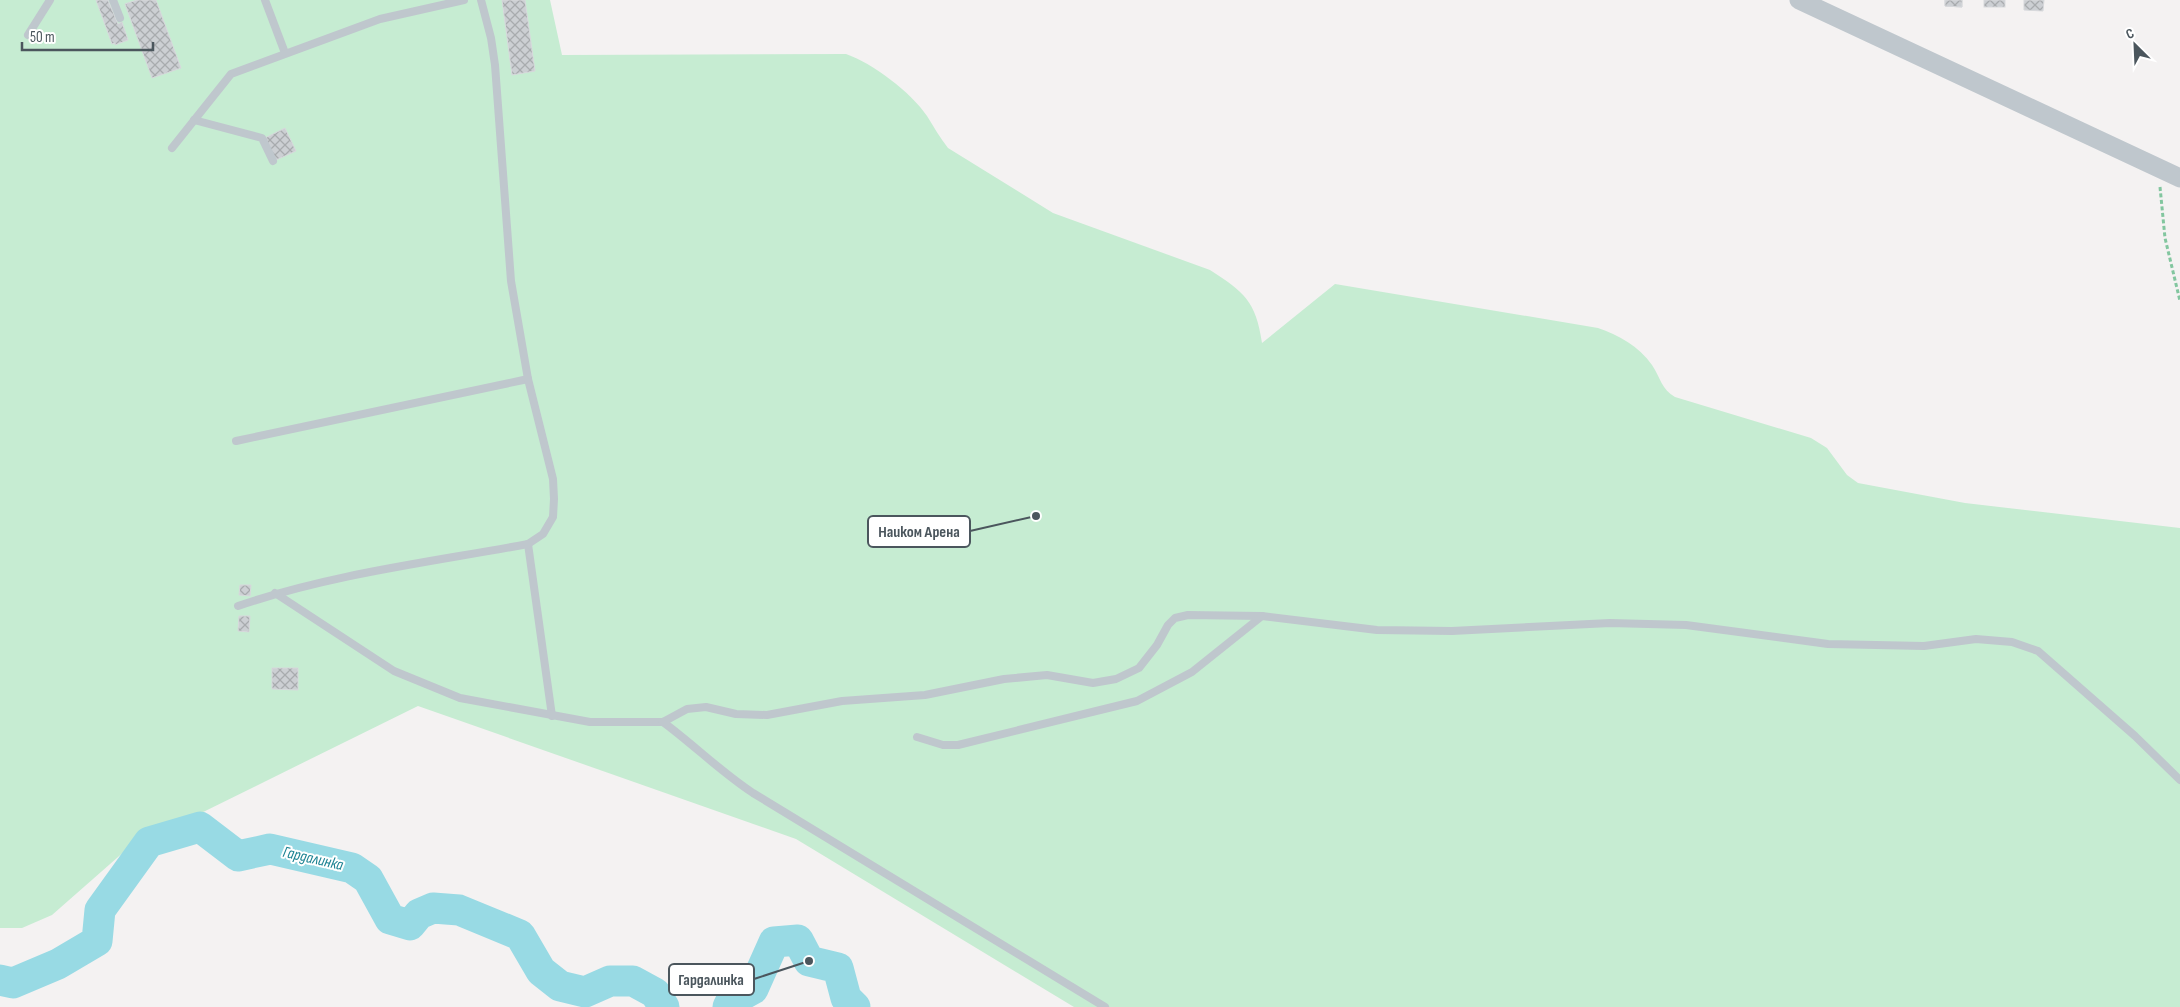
<svg xmlns="http://www.w3.org/2000/svg" width="2180" height="1007" viewBox="0 0 2180 1007" font-family="'Sofia Sans Condensed',sans-serif">
	<style>
		.pitch { fill: #c6ecd2 }
		.lines { fill: none; stroke-linecap: round; stroke-linejoin: round }
		.river { stroke: #98dae4; stroke-width: 31 }
		.building { fill: url(#building-cross-hatch); stroke: #d7d9dc }
		.path { stroke: #82c69f; stroke-width: 3; stroke-dasharray: 4 2.5; stroke-linecap: butt }
		.service { stroke: #bfc7cd; stroke-width: 8 }
		.tertiary { stroke: #bfc7cd; stroke-width: 19 }
		.labels { text-anchor: middle; dominant-baseline: central; stroke-width: 4; stroke-linejoin: round; paint-order: stroke }
		.water-label { font-size: 16px; font-style: italic; fill: #1b8292; stroke: #fff }
		.leader { fill: none; stroke: #4b565d; stroke-width: 2 }
		.callout-dot { fill: #4b565d; stroke: #fff; stroke-width: 2 }
		.callout { fill: #fff; stroke: #4b565d; stroke-width: 2 }
		.callout-label { font-size: 16px; text-anchor: middle; font-weight: bold; fill: #4b565d }
	</style>
	<defs>
		<pattern id="building-cross-hatch" width="8" height="8" patternUnits="userSpaceOnUse" patternTransform="scale(1.25)"><rect width="8" height="8" fill="#cccfd3"/><path d="M0 0l8 8M0 8l8-8" fill="none" stroke="#a8abae"/></pattern>
	</defs>
	<rect width="100%" height="100%" fill="#f4f2f2"/>
	<path class="pitch" d="M0,0H550L562,55L846,54C872,63 911,92 927,116C934,127 940,138 948,148L1053,213L1210,270C1244,292 1256,301 1262,343L1335,284L1598,328C1618,335 1639,346 1652,365C1660,377 1662,390 1675,397L1811,438L1827,448L1847,475L1858,483L1965,503L2180,528V1007H1074L796,839L418,706L126,850L52,915L22,928H0Z"/>
	<g class="lines">
		<g class="river">
			<polyline points="0,980 13,983 58,964 97,941 100,910 149,842 200,827 238,856 270,849 352,868 368,879 390,919 410,925 419,914 433,908 459,910 520,935 541,971 560,986 585,992 610,981 633,981 655,993 664,1007"/>
			<polyline points="728,1007 731,1001 753,989 774,942 798,940 809,961 838,968 846,998 855,1007"/>
		</g>
	</g>
	<g class="building">
		<polygon points="96,0 108,0 118,24 122,22 128,40 115,45 115,43 112,44"/>
		<polygon points="137,0 156,0 181,68 152,78 125,4"/>
		<polygon points="502,0 525,0 535,71 512,75"/>
		<polygon points="1945,0 1962,0 1962,7 1945,6"/>
		<polygon points="1945,0 1962,0 1962,7 1945,6"/>
		<rect x="1984" y="0" width="21" height="7"/>
		<polygon points="2024,0 2044,0 2043,11 2024,10"/>
		<polygon points="285,128 296,151 276,160 265,138"/>
		<polygon points="240,585 251,585 250,596 239,595"/>
		<polygon points="239,616 250,616 249,632 238,631"/>
		<polygon points="272,668 298,668 298,690 272,689"/>
	</g>
	<g class="lines">
		<polyline class="path" points="2160,187 2165,238 2180,301"/>
		<g class="service">
			<polyline points="113,0 120,18"/>
			<polyline points="265,0 285,53"/>
			<polyline points="28,35 50,0"/>
			<polyline points="194,120 262,138 273,161"/>
			<polyline points="172,148 231,74 380,19 464,0"/>
			<polyline points="236,441 528,379"/>
			<polyline points="528,544 552,716"/>
			<polyline points="275,593 394,671 460,698 590,722 663,722 687,709 706,707 736,714 767,715 842,701 925,695 1004,679 1047,675 1093,683 1116,679 1139,668 1157,645 1168,625 1175,618 1188,615 1262,616"/>
			<path d="M238,606C331,574 431,562 528,544L543,534L553,517L554,499L553,479L528,379L511,281L495,65L491,38L481,0"/>
			<path d="M663,722C694,745 721,772 753,793L1105,1007"/>
			<polyline points="917,737 943,745 958,745 1137,701 1192,672 1262,616 1377,630 1452,631 1610,623 1686,625 1828,644 1924,646 1976,639 2012,642 2038,651 2135,736 2180,780"/>
		</g>
		<polyline class="tertiary" points="1799,0 2180,178"/>
	</g>
	<g class="labels">
		<g class="water-label">
			<text transform="translate(313 859) rotate(13)">Гардалинка</text>
		</g>
	</g>
	<path class="leader" d="M1036 516L970 531M809 961L754 979"/>
	<g class="callout-dot">
		<circle cx="1036" cy="516" r="5"/>
		<circle cx="809" cy="961" r="5"/>
	</g>
	<g class="callout">
		<rect x="868" y="516" width="102" height="31" rx="5"/>
		<rect x="669" y="964" width="85" height="31" rx="5"/>
	</g>
	<g class="callout-label">
		<text x="919" y="537">Наиком Арена</text>
		<text x="711" y="985">Гардалинка</text>
	</g>
	<g transform="translate(2135 45) rotate(336)" stroke="#ffffff" stroke-width="4" paint-order="stroke">
	<path d="M0-4L9 19L0 12L-9 19Z" fill="#4b565d"/>
	<text y="-8" font-size="14" font-weight="bold" text-anchor="middle" fill="#4b565d">С</text>
	</g>
	<path d="M22 42v8h131v-8" fill="none" stroke="#4b565d" stroke-width="2.5"/>
	<text x="30" y="42" font-size="15" fill="#4b565d" stroke="#ffffff" stroke-width="4" paint-order="stroke">50 m</text>
</svg>
